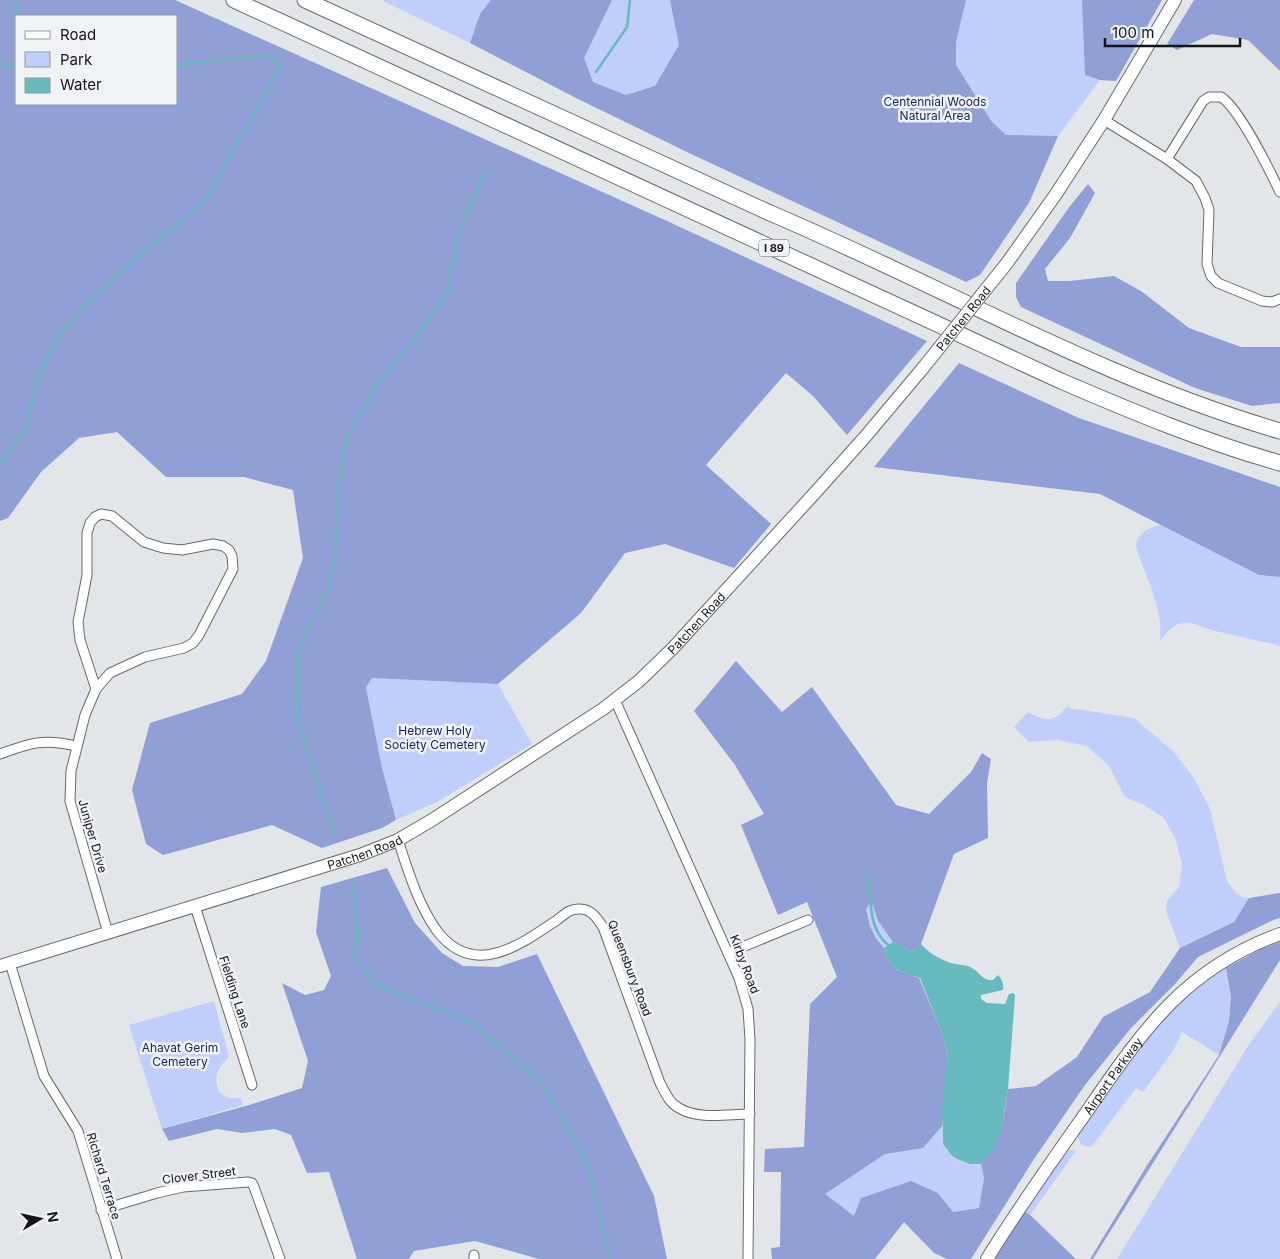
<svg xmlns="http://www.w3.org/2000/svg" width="1280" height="1259" viewBox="0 0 1280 1259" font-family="Inter,sans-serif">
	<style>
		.green { fill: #c0cefb }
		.forest { fill: #909fd5; fill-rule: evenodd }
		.water { fill: #67babd }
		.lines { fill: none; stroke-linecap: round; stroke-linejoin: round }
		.stream { stroke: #67babd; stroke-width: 2.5 }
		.street-casing { stroke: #666a6c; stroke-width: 11 }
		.secondary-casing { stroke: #666a6c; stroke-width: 14 }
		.highway-casing { stroke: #666a6c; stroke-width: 17 }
		.street { stroke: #fff; stroke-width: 9 }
		.secondary { stroke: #fff; stroke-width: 12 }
		.highway { stroke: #fff; stroke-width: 15 }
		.secondary-bridge-casing { stroke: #666a6c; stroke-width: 14; stroke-linecap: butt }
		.secondary-bridge { stroke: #fff; stroke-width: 12 }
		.labels { text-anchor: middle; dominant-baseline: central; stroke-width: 5; stroke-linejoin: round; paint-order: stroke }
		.shield { fill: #eff3f6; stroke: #565859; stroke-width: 1 }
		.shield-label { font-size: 11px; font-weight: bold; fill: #141516 }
		.park-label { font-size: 12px; fill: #1c2665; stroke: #eff3f6 }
		.street-label { font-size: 12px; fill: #141516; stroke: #eff3f6 }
	</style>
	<rect width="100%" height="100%" fill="#e2e6e9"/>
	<g class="green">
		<polygon points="385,0 1150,0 1093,78 1100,80 1058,136 1048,136 968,244 626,95 593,82 480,14 470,43 383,1"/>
		<path d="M1161,525L1259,575L1280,577V647L1277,645L1211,630L1189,622L1178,624L1169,630L1160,641C1164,608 1145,577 1136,546C1138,532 1148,528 1161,525Z"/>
		<polygon points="372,678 498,684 532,744 437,802 396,820 382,768 366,686"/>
		<path d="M1069,704V708L1134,718L1174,752L1194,778L1210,809L1227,881L1236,893L1242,897L1249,898L1234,922L1180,948L1166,911L1167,901L1179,887L1182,865L1176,840L1164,818L1144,805L1125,797L1109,766L1087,746L1058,740L1029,742L1014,727L1028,712C1048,723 1055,722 1069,704Z"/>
		<path d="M870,903L873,906L878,921L893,942L884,948C873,935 869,925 866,909Z"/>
		<path d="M1226,968L1231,997L1229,1021L1219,1055L1182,1032L1173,1051L1143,1092L1136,1088L1093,1145L1089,1147L1081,1144L1077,1135C1111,1087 1144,1033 1188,994C1200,984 1213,976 1226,968Z"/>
		<path d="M214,1001L228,1053V1058C216,1069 214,1077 219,1092L229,1098H241L243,1105L162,1129L129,1025Z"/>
		<polygon points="1280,1002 1280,1259 1117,1259 1250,1043"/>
		<path d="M942,1126C942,1132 942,1137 943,1142C946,1158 968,1166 981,1164L984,1178L980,1208L953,1212L938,1193L854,1217L824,1194L885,1154L923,1147Z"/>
		<polygon points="1072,1150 1076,1151 1030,1215 1024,1211 1065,1151"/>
	</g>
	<g class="forest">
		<path d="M0,0H175L667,221L927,341L847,435L813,396L786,373L706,465L771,524L734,568L665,544L625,553L581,613L498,684L372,678L366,687L382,768L396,820L382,828L322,848L272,825L163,855L146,844L132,790L150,723L242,694L266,661L303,558L293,490L244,477H166L117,432L79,438L41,472L8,518L0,521ZM16,16H176V104H16Z"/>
		<polygon points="491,0 612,0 584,58 593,82 626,95 655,86 679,45 670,0 966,0 956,42 956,65 992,122 1006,135 1058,136 1029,203 980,275 966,282 689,153 578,99 470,43 480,14"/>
		<polygon points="1082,0 1162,0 1116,81 1100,80 1085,75"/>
		<polygon points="1194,0 1280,0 1280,71 1248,40 1212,34 1177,50 1167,44"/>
		<polygon points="1088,184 1095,193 1070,238 1045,269 1048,281 1070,281 1114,276 1141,291 1189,328 1241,347 1280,347 1280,403 1252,406 1195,388 1021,307 1016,297 1016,283 1070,206"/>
		<polygon points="959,363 1079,418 1280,487 1280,577 1259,575 1100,494 874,467"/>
		<path d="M736,661L782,712L812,687L896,805L929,814L971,772L982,753L991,759L987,783L988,838L954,854L921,944L917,949L911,951L896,942H893L878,921L873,906L870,903L866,909L870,926L876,938L884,948L889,961L897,970L919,978L938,1023L948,1054L942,1126L923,1148L885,1154L825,1194L854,1216L861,1198L911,1181L938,1193L953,1212L979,1208L984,1178L981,1164C1003,1138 1003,1120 1008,1089L1036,1086L1077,1057L1103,1017L1150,992L1180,948L1234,922L1249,898L1280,893V918L1273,920L1198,957L1175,984L1131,1028L1085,1085L1034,1159L971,1259H947L934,1253L904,1222L875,1259H772L771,1248L780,1247L781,1172H764L765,1149L804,1147L810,1004L837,977L807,902L778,915L741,825L764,814L735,765L694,711Z"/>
		<polygon points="387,868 415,923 442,953 463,966 498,967 537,954 654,1196 667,1259 539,1259 475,1241 414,1251 409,1259 357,1259 329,1172 307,1173 291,1135 275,1129 242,1133 217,1129 169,1141 162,1129 249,1105 302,1088 308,1061 282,983 305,995 324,990 331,976 316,932 321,887"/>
		<polygon points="1280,942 1280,960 1093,1259 1090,1259 1146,1167 1219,1055 1229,1021 1231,997 1226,968 1261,949"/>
		<polygon points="1024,1211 1030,1215 1076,1259 994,1259"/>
	</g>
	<path class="water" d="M893,942H896L911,951L917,949L921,944C929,953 939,959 951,963C957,965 964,964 970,967C980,971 981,981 993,980L998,975C1002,979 1004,984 1003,990L981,995V999L987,1003L1005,1004L1009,994L1013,993L1015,995L1008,1089L1001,1131L993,1150L981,1164H970L957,1159L951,1155L943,1144L942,1109L948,1054L938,1023L920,978C897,970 892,972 884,948Z"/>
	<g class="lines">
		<g class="stream">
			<polyline points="14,0 19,16"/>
			<polyline points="0,63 16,69"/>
			<polyline points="596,72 627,27 630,0"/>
			<polyline points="0,464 26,428 38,377 54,343 84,306 133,261 204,202 281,65 270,56 216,60 176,65"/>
			<polyline points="334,834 297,718 298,650 329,586 335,553 339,484 346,439 375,387 413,341 447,294 459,231 480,183 486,173"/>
			<path d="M868,871C872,896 866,926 888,945"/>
			<polyline points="352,880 358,935 354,957 375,984 473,1023 543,1084 587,1163 610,1259"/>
		</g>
		<g class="street-casing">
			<g id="street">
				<polyline points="1104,120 1167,159 1196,181 1205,198 1209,210 1207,264 1211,276 1218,283 1262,301 1272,302 1280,299"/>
				<path d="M1167,159L1203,101L1209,97H1221C1239,108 1270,171 1280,192"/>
				<polyline points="96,689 80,640 78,622 87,575 87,533 90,523 95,517 101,514 112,516 144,542 163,548 182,550 213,544 223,546 229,550 232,556 233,569 199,635 193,643 184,648 145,657 110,673 96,689 85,715 71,771 70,801 108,933"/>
				<polyline points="615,700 739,978 748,1009 750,1039 748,1259"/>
				<path d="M0,754C30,743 44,738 76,746"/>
				<path d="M398,840C408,871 418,904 437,931C474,979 520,945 557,920C564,915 570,908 580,909C591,909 597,918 603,927L660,1083C665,1092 669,1103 679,1108C698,1120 728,1114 750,1114"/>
				<polyline points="195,906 252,1085"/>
				<polyline points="728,953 808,920"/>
				<polyline points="10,963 44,1076 78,1131 117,1259"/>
				<polyline points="101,1210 157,1193 183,1187 248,1182 252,1183 254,1187 280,1259"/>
				<polyline points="474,1255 474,1259"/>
			</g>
		</g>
		<g class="secondary-casing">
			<g id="secondary">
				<polyline points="1007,263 1056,194 1104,120 1175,0"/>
				<path id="s1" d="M0,966L360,855L398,840L432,820L603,709L639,681L673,648L813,495L865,437L923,368"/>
				<path id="s2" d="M987,1259C1017,1210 1050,1164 1083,1117C1140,1035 1181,970 1280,934"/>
			</g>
		</g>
		<g class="highway-casing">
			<g id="highway">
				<path d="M234,0L1061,381C1133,412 1205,442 1280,463"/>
				<path d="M305,0L770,213C940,285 1102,379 1280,431"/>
			</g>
		</g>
		<use href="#street" class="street"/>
		<use href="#secondary" class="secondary"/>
		<use href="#highway" class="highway"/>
		<g class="secondary-bridge-casing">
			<g id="secondary-bridge">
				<path id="s3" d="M923,368L1007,263"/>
			</g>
		</g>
		<use href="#secondary-bridge" class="secondary-bridge"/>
	</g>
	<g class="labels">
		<rect class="shield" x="759" y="239.5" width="30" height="17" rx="4"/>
		<g class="shield-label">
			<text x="774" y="248">I 89</text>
		</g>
		<g class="park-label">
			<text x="935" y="101">Centennial Woods<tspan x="935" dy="14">Natural Area</tspan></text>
			<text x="435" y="730">Hebrew Holy<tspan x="435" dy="14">Society Cemetery</tspan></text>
			<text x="180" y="1047">Ahavat Gerim<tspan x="180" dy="14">Cemetery</tspan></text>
		</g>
		<g class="street-label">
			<text stroke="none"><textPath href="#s3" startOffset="64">Patchen Road</textPath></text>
			<text stroke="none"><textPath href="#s1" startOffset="788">Patchen Road</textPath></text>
			<text transform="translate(93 836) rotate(74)">Juniper Drive</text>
			<text stroke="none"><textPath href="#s1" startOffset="382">Patchen Road</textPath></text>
			<text transform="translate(745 964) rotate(69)">Kirby Road</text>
			<text transform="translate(630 968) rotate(69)">Queensbury Road</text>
			<text transform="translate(235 992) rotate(72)">Fielding Lane</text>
			<text stroke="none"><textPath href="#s2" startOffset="222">Airport Parkway</textPath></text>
			<text transform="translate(199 1175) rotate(-7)">Clover Street</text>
			<text transform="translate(104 1176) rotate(73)">Richard Terrace</text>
		</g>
	</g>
	<rect x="15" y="15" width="162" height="90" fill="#eff3f6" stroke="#979a9c"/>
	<rect x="25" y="31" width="25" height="8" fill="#ffffff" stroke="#979a9c"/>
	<text x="60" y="40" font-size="15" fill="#141516">Road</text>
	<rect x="25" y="52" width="25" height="15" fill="#c0cefb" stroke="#979a9c"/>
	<text x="60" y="65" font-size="15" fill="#141516">Park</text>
	<rect x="25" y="78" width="25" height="15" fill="#67babd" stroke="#979a9c"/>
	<text x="60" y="90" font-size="15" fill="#141516">Water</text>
	<g transform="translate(40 1219) rotate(81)" stroke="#eff3f6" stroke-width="4" paint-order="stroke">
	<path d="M0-4L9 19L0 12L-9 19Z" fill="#141516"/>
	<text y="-8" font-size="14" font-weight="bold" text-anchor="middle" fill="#141516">N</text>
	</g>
	<path d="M1105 38v8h135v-8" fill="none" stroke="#141516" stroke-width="2.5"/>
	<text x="1112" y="38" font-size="15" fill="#141516" stroke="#eff3f6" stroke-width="4" paint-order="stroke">100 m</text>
</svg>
